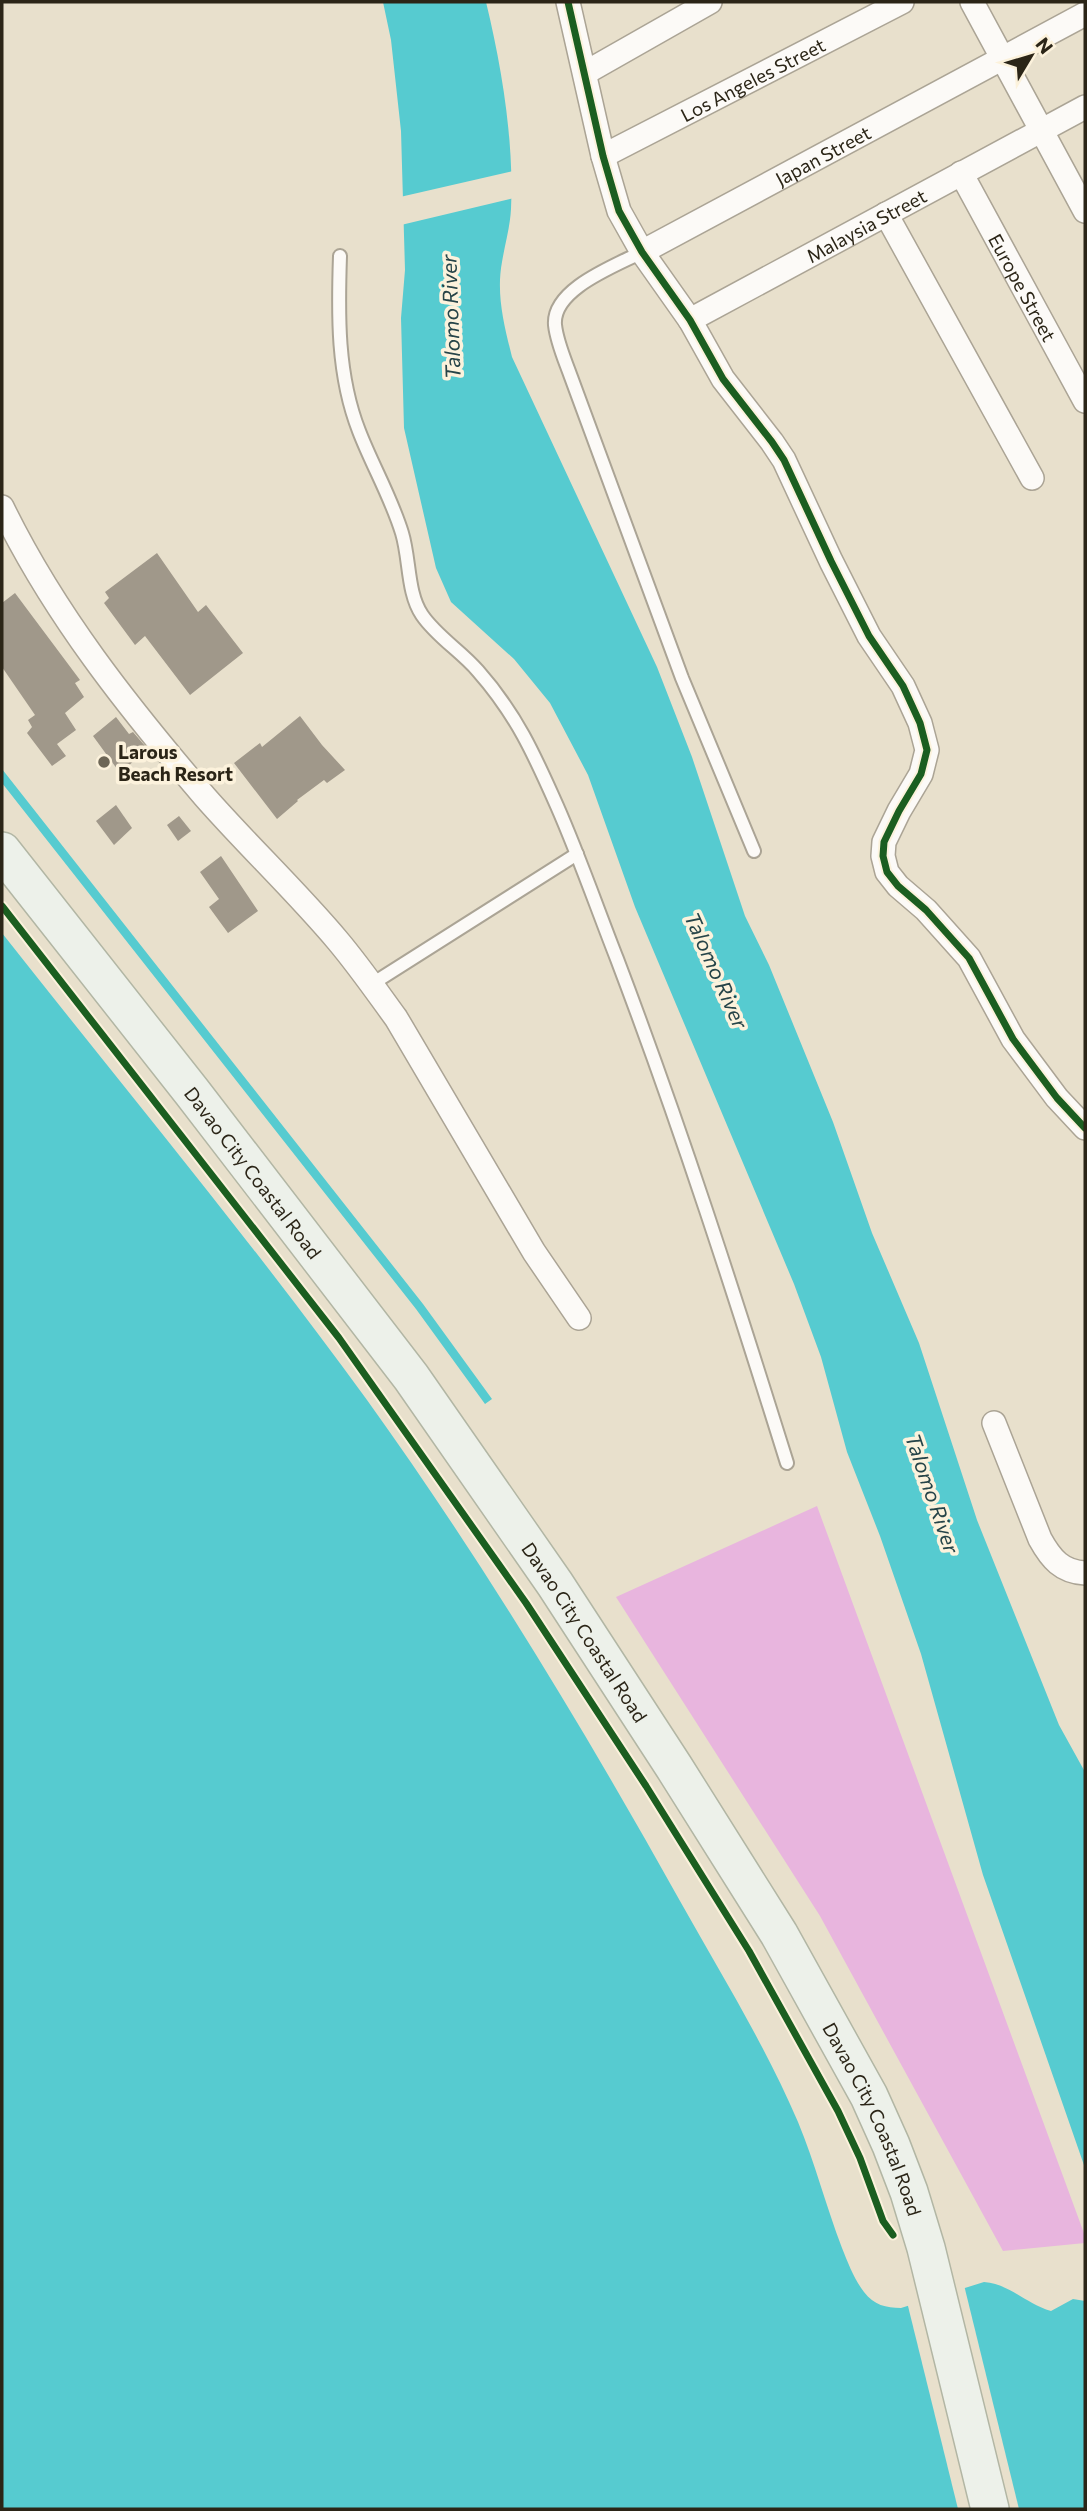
<svg xmlns="http://www.w3.org/2000/svg" width="1087" height="2511" viewBox="0 0 1087 2511" font-family="Commissioner,sans-serif">
	<style>
		.forest { fill: #e8b5de }
		.water { fill: #56cbd0 }
		.pier { fill: #e8e0cc }
		.building { fill: #a0988a }
		.lines { fill: none; stroke-linecap: round; stroke-linejoin: round }
		.lane-casing { stroke: #aba495; stroke-width: 16 }
		.street-casing { stroke: #aba495; stroke-width: 26 }
		.primary-casing { stroke: #b2b6a4; stroke-width: 40 }
		.lane { stroke: #fcfaf7; stroke-width: 12 }
		.street { stroke: #fcfaf7; stroke-width: 23 }
		.primary { stroke: #edf1ea; stroke-width: 37 }
		.cycleway-casing { stroke: #fcf2dc; stroke-width: 11 }
		.cycleway { stroke: #1b5e20; stroke-width: 7 }
		.poi-dot { fill: #6d6656; stroke: #fcf2dc; stroke-width: 2.5 }
		.labels { text-anchor: middle; dominant-baseline: central; stroke-width: 7; stroke-linejoin: round; paint-order: stroke }
		.street-label { font-size: 19px; fill: #2b2517; stroke: #fcf2dc }
		.poi-label { font-size: 19px; font-weight: bold; fill: #2b2517; stroke: #fcf2dc; text-anchor: start }
		.water-label { font-size: 21px; font-style: italic; fill: #264448; stroke: #fcf2dc }
	</style>
	<rect width="100%" height="100%" fill="#e8e0cc"/>
	<polygon class="forest" points="817,1506 1085,2236 1085,2243 1003,2251 820,1916 616,1597"/>
	<g class="water">
		<path d="M383,2H486C502,68 514,141 511,209C510,227 505,244 502,262C496,294 504,325 512,357L657,667L692,757L745,916L769,965L833,1122L872,1233L919,1343L977,1520L1059,1725L1085,1772V2168L983,1875L921,1654L880,1536L847,1452L821,1357L794,1284L635,907L588,775L550,703L514,659L451,602L436,568L404,428L401,318L405,270L401,131L391,40Z"/>
		<polygon points="2,769 423,1304 492,1399 485,1404 416,1309 2,783"/>
		<path d="M2,933C124,1088 251,1240 367,1400C482,1560 584,1729 680,1901C721,1974 765,2045 798,2122C815,2163 826,2206 842,2248C848,2263 854,2279 864,2292C874,2305 886,2308 901,2308L984,2282C1010,2284 1026,2304 1051,2311L1073,2299L1085,2301V2509H2Z"/>
	</g>
	<g class="pier">
		<polygon points="513,171 514,198 401,225 400,197"/>
		<polygon points="964,2285 1019,2509 958,2509 907,2302"/>
	</g>
	<g class="building">
		<polygon points="157,553 198,612 206,605 243,653 190,695 145,636 135,645 104,603 109,598 105,592"/>
		<polygon points="15,593 80,680 75,683 84,697 65,713 76,730 57,744 66,756 52,766 27,733 32,727 28,720 35,715 2,667 2,603"/>
		<polygon points="300,716 322,745 345,770 327,783 324,780 297,800 298,801 277,819 234,763 260,743 262,747"/>
		<polygon points="116,717 129,734 133,732 145,746 133,756 135,760 120,773 93,736"/>
		<polygon points="116,805 132,828 114,845 96,821"/>
		<polygon points="179,816 191,831 178,841 167,825"/>
		<polygon points="221,856 258,911 228,933 209,907 219,899 200,872"/>
	</g>
	<g class="lines">
		<g class="lane-casing">
			<g id="lane">
				<path d="M642,252C615,266 552,289 555,325C557,343 565,360 571,377L682,678L754,851"/>
				<path d="M340,256C338,314 337,375 359,431C372,465 391,497 402,533C410,559 407,593 422,615C437,637 461,651 478,671C516,714 534,754 557,806C579,856 597,908 617,959C680,1125 734,1293 787,1463"/>
				<polyline points="372,984 577,854"/>
			</g>
		</g>
		<g class="street-casing">
			<g id="street">
				<polyline points="568,2 603,156 619,211 642,252 690,320 723,379 772,442 784,460 831,561 869,636 903,686 920,723 927,750 921,774 899,811 884,842 883,856 887,872 898,886 926,910 969,958 1013,1039 1057,1098 1085,1128"/>
				<polyline points="972,2 1085,211"/>
				<polyline points="585,73 710,2"/>
				<path id="s1" d="M603,156L902,2"/>
				<path id="s2" d="M961,173L1085,401"/>
				<polyline points="886,214 1032,478"/>
				<path id="s3" d="M642,252L1085,14"/>
				<path id="s4" d="M690,320L1085,107"/>
				<path d="M2,507C54,614 128,707 205,797C248,846 296,891 338,941C359,966 377,992 396,1018L534,1252L579,1318"/>
				<path d="M994,1423L1040,1539C1051,1559 1062,1572 1085,1573"/>
			</g>
		</g>
		<g class="primary-casing">
			<g id="primary">
				<path id="s5" d="M2,851L192,1092L411,1377L555,1584L674,1767L779,1934L869,2096L891,2145L909,2192L926,2248L990,2509"/>
			</g>
		</g>
		<use href="#lane" class="lane"/>
		<use href="#street" class="street"/>
		<use href="#primary" class="primary"/>
		<g class="cycleway-casing">
			<g id="cycleway">
				<polyline points="568,2 603,156 619,211 642,252 690,320 723,379 772,442 784,460 831,561 869,636 903,686 920,723 927,750 921,774 899,811 884,842 883,856 887,872 898,886 926,910 969,958 1013,1039 1057,1098 1085,1128"/>
				<polyline points="2,906 339,1338 526,1603 646,1786 749,1951 838,2111 860,2158 883,2221 893,2235"/>
			</g>
		</g>
		<use href="#cycleway" class="cycleway"/>
	</g>
	<circle class="poi-dot" cx="104" cy="762" r="7"/>
	<g class="labels">
		<g class="street-label">
			<text stroke="none"><textPath href="#s1" startOffset="168">Los Angeles Street</textPath></text>
			<text stroke="none"><textPath href="#s3" startOffset="205">Japan Street</textPath></text>
			<text stroke="none"><textPath href="#s4" startOffset="200">Malaysia Street</textPath></text>
			<text stroke="none"><textPath href="#s2" startOffset="130">Europe Street</textPath></text>
			<text stroke="none"><textPath href="#s5" startOffset="408">Davao City Coastal Road</textPath></text>
			<text stroke="none"><textPath href="#s5" startOffset="975">Davao City Coastal Road</textPath></text>
			<text stroke="none"><textPath href="#s5" startOffset="1542">Davao City Coastal Road</textPath></text>
		</g>
		<g class="poi-label">
			<text x="118" y="751">Larous<tspan x="118" dy="22">Beach Resort</tspan></text>
		</g>
		<g class="water-label">
			<text transform="translate(450 317) rotate(-92)">Talomo River</text>
			<text transform="translate(717 970) rotate(66)">Talomo River</text>
			<text transform="translate(933 1493) rotate(71)">Talomo River</text>
		</g>
	</g>
	<rect width="1087" height="2511" fill="none" stroke="#2b2517" stroke-width="7"/>
	<g transform="translate(1031 56) rotate(52)" stroke="#fcf2dc" stroke-width="5" paint-order="stroke">
	<path d="M0-5L12 26L0 18L-12 26Z" fill="#2b2517"/>
	<text y="-10" font-size="19" font-weight="bold" text-anchor="middle" fill="#2b2517">N</text>
	</g>
</svg>
